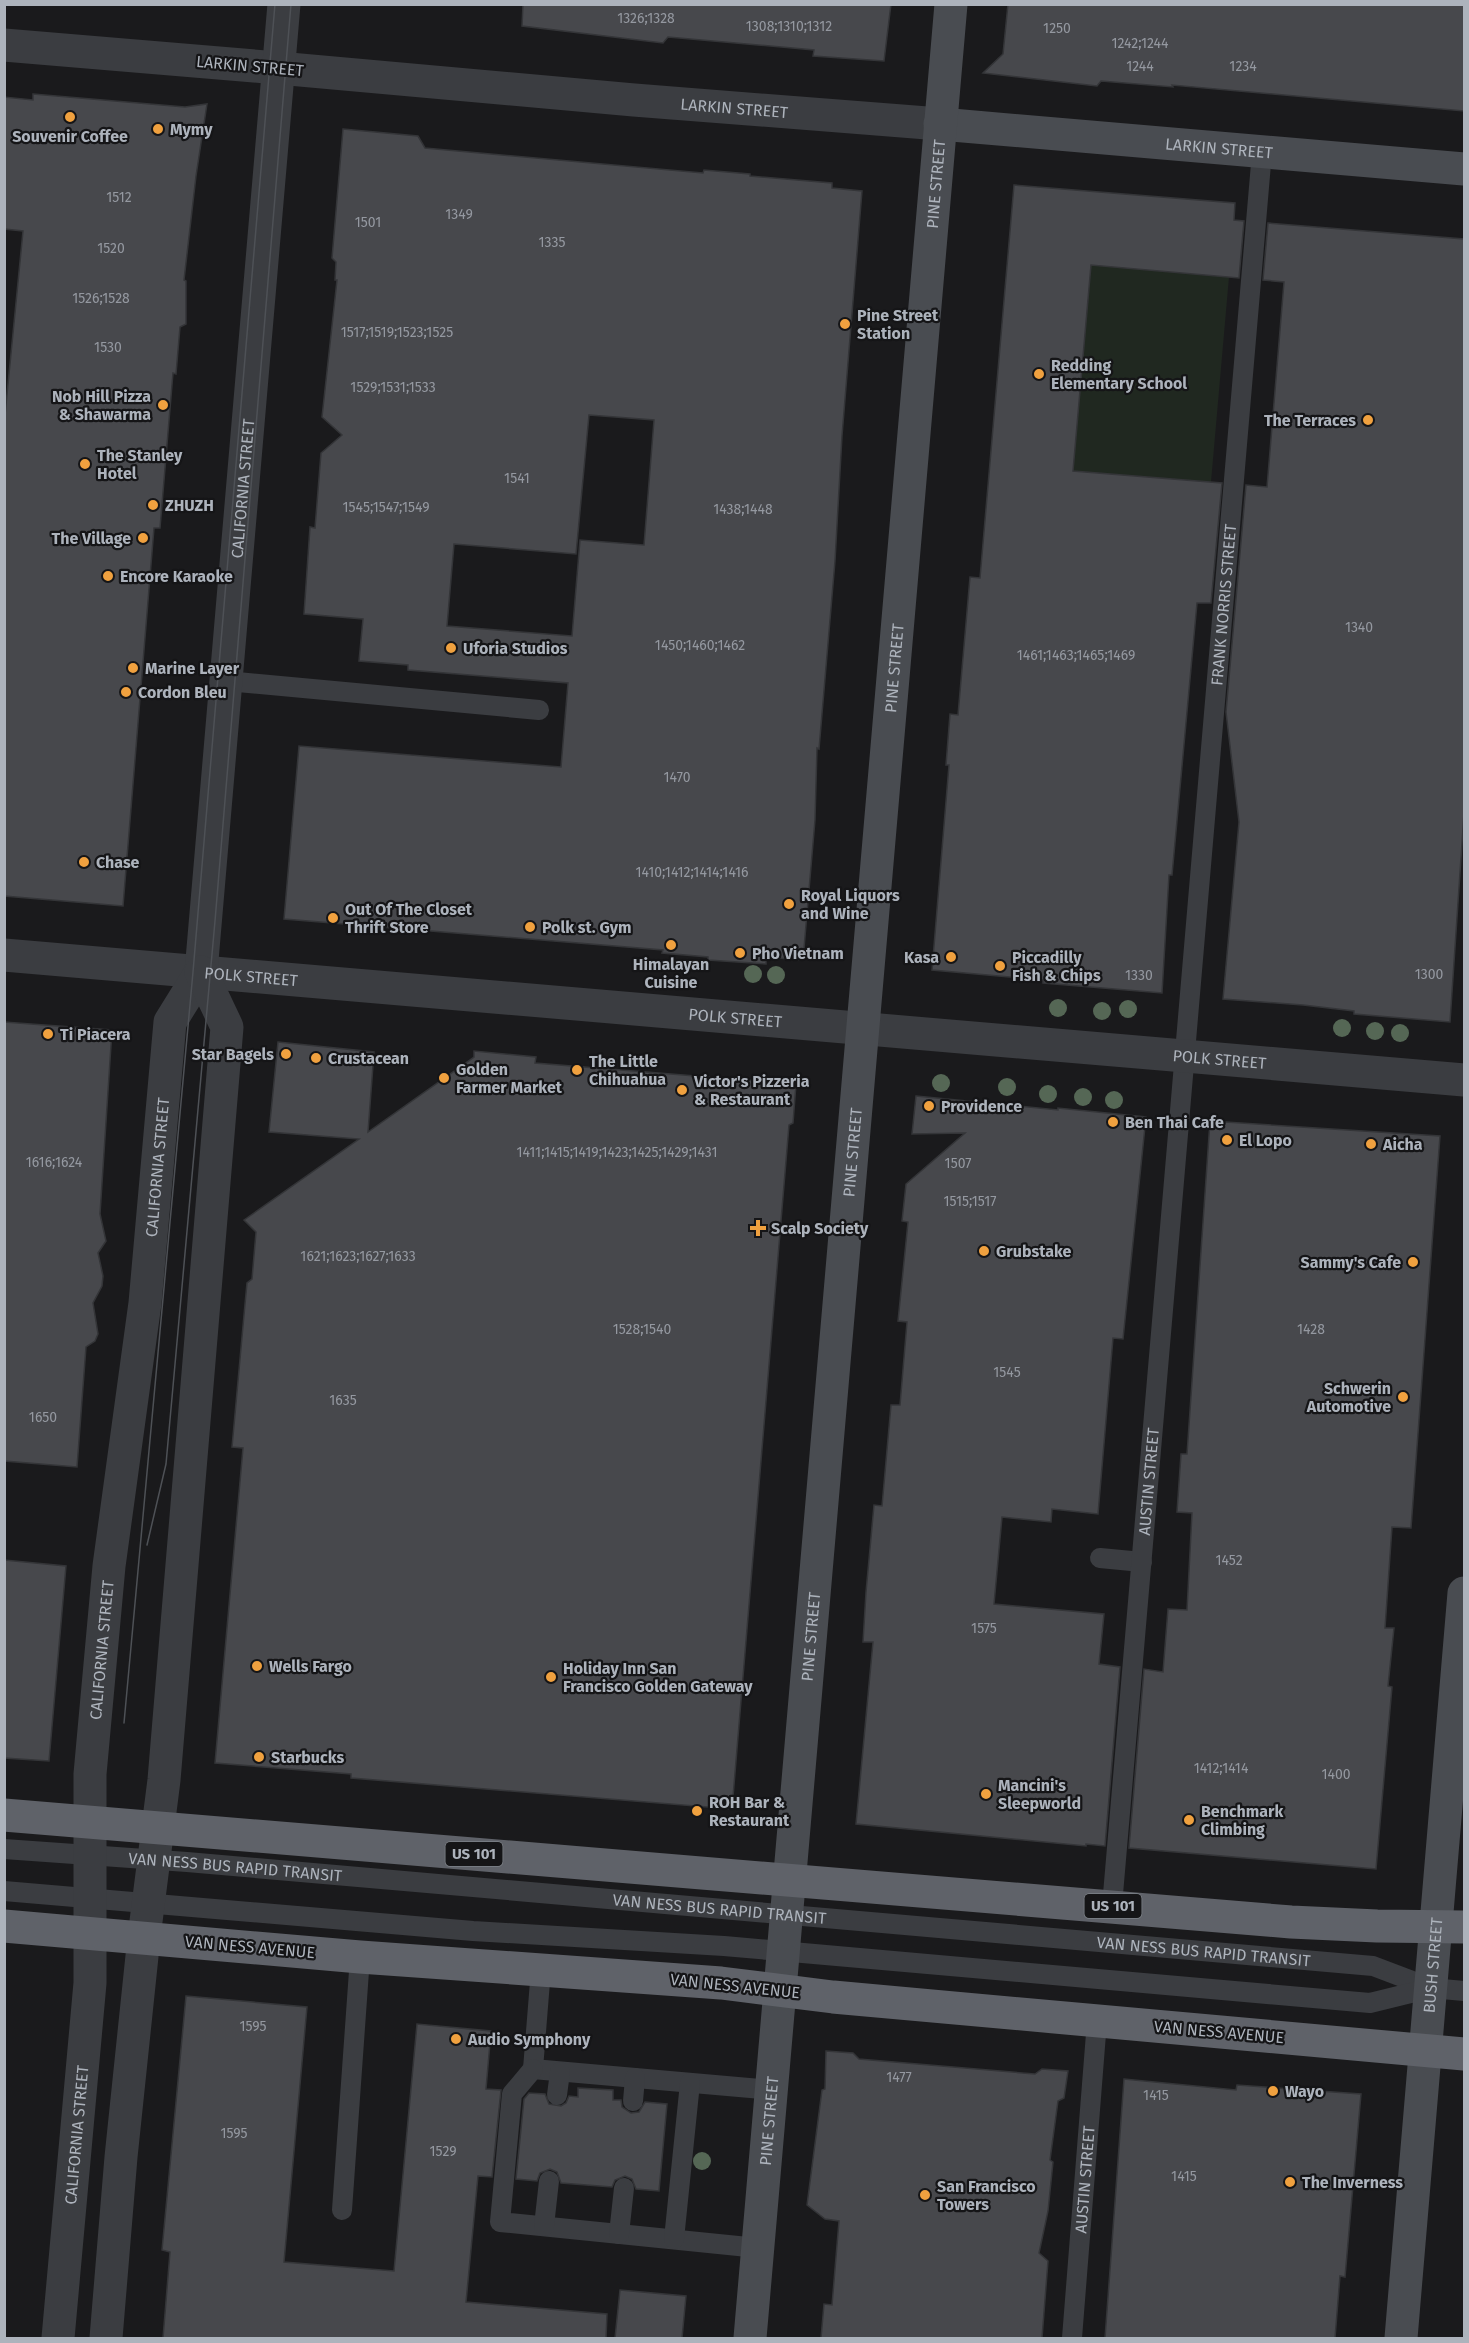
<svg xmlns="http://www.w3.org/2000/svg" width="1469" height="2343" viewBox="0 0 1469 2343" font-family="'Fira Sans',sans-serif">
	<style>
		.green { fill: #202820 }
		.building { fill: #47484c; stroke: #343538; stroke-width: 1.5; fill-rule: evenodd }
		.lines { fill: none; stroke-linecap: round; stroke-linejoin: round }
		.service { stroke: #3b3d41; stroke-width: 20 }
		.minor { stroke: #3b3d41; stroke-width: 33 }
		.tertiary { stroke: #3b3d41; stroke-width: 33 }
		.secondary { stroke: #494c51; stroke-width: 33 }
		.trunk { stroke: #5f6269; stroke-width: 33 }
		.tram { stroke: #4e5156; stroke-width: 1.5 }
		.tree { fill: #556755 }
		.poi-dot { fill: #f0a13f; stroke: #151517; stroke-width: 2 }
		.labels { text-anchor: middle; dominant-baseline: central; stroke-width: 4.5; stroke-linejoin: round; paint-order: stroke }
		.number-label { font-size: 14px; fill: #9498a0 }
		.shield { fill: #151517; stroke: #7f848a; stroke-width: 1.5 }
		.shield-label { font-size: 15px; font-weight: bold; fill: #adb3bc }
		.street-label { font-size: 16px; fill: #adb3bc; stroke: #151517 }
		.poi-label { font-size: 16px; font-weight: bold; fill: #adb3bc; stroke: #151517; text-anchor: start }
	</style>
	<rect width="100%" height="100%" fill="#1a1a1c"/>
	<polygon class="green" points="1091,265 1229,277 1211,482 1073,471"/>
	<g class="building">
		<polygon points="523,4 891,4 884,61 813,56 814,50 758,45 668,37 663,43 522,26"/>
		<polygon points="1008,4 1464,4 1464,111 1172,85 1173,87 1101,81 1097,86 983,73 1003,54"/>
		<polygon points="33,94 185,107 207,104 196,176 184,280 186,281 186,324 180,327 176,374 173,373 160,528 154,528 123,906 4,896 4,425 23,231 4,229 4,97 33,100"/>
		<path d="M343,129L418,136L425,148L703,173L704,170L750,174V176L832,183V188L862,191L842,436L835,561L819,749L817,748L815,820L803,960L766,957V964L708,960V957L662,953L663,950L284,919L299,746L561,767L568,683L408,670V665L359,661L363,619L304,614L310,527L315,528L321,453L342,435L322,417L337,280H335L336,262L332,258ZM589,415L654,420L644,545L580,540L572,636L447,626L454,544L576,554Z"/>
		<polygon points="1014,185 1235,203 1234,220 1244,221 1239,278 1091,265 1073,471 1222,483 1211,603 1197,603 1172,875 1169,875 1162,993 1043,983 1043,980 932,970 949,765 946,765 950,714 958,715 970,577 980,578"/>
		<polygon points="1268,223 1464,239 1464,813 1450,1022 1354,1014 1354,1011 1303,1005 1223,999 1239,822 1226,712 1246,485 1267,487 1284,282 1263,280"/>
		<polygon points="4,1022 112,1030 100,1214 106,1241 98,1253 103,1276 102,1286 93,1303 98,1334 95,1341 86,1347 77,1467 4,1461"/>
		<polygon points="278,1042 374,1052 368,1132 474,1057 474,1051 536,1057 535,1063 796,1084 793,1123 789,1125 732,1809 351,1778 351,1774 215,1763 243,1448 232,1447 245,1304 247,1283 252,1279 256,1232 244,1220 359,1139 269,1132"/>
		<polygon points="916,1096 1058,1110 1058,1108 1146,1117 1123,1339 1113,1338 1098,1514 1052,1509 1051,1522 1002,1517 994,1604 1104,1614 1099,1664 1120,1667 1105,1846 1086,1844 1086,1846 856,1824 873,1642 863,1642 866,1592 874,1505 882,1506 891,1405 900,1405 907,1322 898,1321 908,1222 902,1221 906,1184 965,1133 912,1134"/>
		<polygon points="1210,1121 1440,1136 1411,1528 1392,1527 1385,1628 1394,1628 1388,1686 1392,1687 1376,1869 1129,1848 1144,1669 1163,1672 1168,1609 1187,1610 1192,1513 1177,1512 1181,1454 1187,1454"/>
		<polygon points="4,1560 66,1566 49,1761 4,1758"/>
		<polygon points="186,1996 307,2007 284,2262 394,2271 417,2024 491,2031 486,2089 501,2090 492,2177 478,2176 466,2302 607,2314 606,2338 163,2338 170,2252 162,2250"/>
		<polygon points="826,2051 853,2053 859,2059 1035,2074 1042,2069 1068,2071 1064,2098 1058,2101 1050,2160 1053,2162 1048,2211 1039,2253 1048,2261 1042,2338 821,2338 824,2304 832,2305 839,2221 825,2219 807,2205 822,2090 825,2089"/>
		<polygon points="1124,2079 1236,2090 1237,2085 1361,2094 1345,2277 1340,2276 1335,2338 1105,2338"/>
		<polygon points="578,2088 613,2090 613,2100 621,2100 622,2107 631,2113 639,2112 645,2102 667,2104 659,2191 636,2189 632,2179 625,2176 615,2180 612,2187 561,2183 557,2172 550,2169 540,2173 537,2181 516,2179 524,2099 529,2093 545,2094 549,2104 561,2106 566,2103 569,2096 578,2097"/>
		<polygon points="620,2290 686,2296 682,2338 615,2338"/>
	</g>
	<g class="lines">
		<g class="service">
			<polyline points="227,681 539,710"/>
			<polyline points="1100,1558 1142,1562"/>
			<path id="s1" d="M4,1849L187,1862L1373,1966L1431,1988L1464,1991"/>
			<polyline points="4,1891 473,1931 724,1946 1370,2003 1431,1988"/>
			<path id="s2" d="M1112,1906L1262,152"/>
			<polyline points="541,1969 533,2069 772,2090"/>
			<polyline points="533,2069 512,2094 500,2222 758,2248"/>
			<polyline points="557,2095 560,2072"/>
			<polyline points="633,2101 635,2078"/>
			<polyline points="342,2210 360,1957"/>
			<polyline points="544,2226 549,2181"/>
			<polyline points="619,2234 624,2188"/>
			<polyline points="674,2239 690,2083"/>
			<path id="s3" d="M1072,2338L1097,2021"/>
		</g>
		<polyline class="minor" points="4,45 278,68"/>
		<g class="tertiary">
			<path id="s4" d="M278,68L634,100L940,124"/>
			<path id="s5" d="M4,955L1464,1080"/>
			<path id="s6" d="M58,2338L90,1983V1774L109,1566L145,1303L170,1022L201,972L284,4"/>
			<polyline points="106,2338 121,2157 144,1937 164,1780 227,1027 201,972"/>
		</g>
		<g class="secondary">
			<path id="s7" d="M940,124L1464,169"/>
			<path id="s8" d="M750,2338L951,4"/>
			<path id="s9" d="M1401,2338L1464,1593"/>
		</g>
		<g class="trunk">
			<polyline points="4,1815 1291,1922 1377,1926 1464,1927"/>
			<polyline points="4,1926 360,1957 721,1983 833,1997 1464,2054"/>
		</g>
		<g class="tram">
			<polyline points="147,1545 166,1464 215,921 291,4"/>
			<polyline points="124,1723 193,972 275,4"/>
		</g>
	</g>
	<g class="tree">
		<circle cx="753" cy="974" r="9"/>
		<circle cx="776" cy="975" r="9"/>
		<circle cx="1058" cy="1008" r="9"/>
		<circle cx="1128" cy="1009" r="9"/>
		<circle cx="1102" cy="1011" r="9"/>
		<circle cx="1342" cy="1028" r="9"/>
		<circle cx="1375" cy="1031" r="9"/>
		<circle cx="1400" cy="1033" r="9"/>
		<circle cx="941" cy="1083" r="9"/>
		<circle cx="1007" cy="1087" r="9"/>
		<circle cx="1048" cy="1094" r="9"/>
		<circle cx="1083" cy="1097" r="9"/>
		<circle cx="1114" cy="1100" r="9"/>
		<circle cx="702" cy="2161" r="9"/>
	</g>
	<g class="poi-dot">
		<circle cx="70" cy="117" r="6"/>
		<circle cx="158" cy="129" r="6"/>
		<circle cx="845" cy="324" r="6"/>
		<circle cx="1039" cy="374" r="6"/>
		<circle cx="163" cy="405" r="6"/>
		<circle cx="1368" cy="420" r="6"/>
		<circle cx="85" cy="464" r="6"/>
		<circle cx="153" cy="505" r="6"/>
		<circle cx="143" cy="538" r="6"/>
		<circle cx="108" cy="576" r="6"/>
		<circle cx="451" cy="648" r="6"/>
		<circle cx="133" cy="668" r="6"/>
		<circle cx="126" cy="692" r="6"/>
		<circle cx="84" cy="862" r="6"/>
		<circle cx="789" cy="904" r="6"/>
		<circle cx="333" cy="918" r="6"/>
		<circle cx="530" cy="927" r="6"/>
		<circle cx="671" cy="945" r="6"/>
		<circle cx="740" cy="953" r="6"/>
		<circle cx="951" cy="957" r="6"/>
		<circle cx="1000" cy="966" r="6"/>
		<circle cx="48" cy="1034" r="6"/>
		<circle cx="286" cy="1054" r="6"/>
		<circle cx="316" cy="1058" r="6"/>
		<circle cx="577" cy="1070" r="6"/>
		<circle cx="444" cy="1078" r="6"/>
		<circle cx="682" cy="1090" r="6"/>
		<circle cx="929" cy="1106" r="6"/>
		<circle cx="1113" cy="1122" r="6"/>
		<circle cx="1227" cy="1140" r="6"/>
		<circle cx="1371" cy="1144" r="6"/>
		<path d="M755 1219h6v6h6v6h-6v6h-6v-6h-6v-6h6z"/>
		<circle cx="984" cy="1251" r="6"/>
		<circle cx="1413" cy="1262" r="6"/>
		<circle cx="1403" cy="1397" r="6"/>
		<circle cx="257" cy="1666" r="6"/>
		<circle cx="551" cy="1677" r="6"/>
		<circle cx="259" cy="1757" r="6"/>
		<circle cx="986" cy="1794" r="6"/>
		<circle cx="697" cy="1811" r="6"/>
		<circle cx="1189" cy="1820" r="6"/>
		<circle cx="456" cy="2039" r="6"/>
		<circle cx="1273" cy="2091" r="6"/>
		<circle cx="1290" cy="2182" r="6"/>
		<circle cx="925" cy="2195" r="6"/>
	</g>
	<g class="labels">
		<g class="number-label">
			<text x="646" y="18">1326;1328</text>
			<text x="789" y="26">1308;1310;1312</text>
			<text x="1057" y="28">1250</text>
			<text x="1140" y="43">1242;1244</text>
			<text x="1140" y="66">1244</text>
			<text x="1243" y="66">1234</text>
			<text x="119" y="197">1512</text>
			<text x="459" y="214">1349</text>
			<text x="368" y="222">1501</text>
			<text x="552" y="242">1335</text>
			<text x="111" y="248">1520</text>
			<text x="101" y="298">1526;1528</text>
			<text x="397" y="332">1517;1519;1523;1525</text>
			<text x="108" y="347">1530</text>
			<text x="393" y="387">1529;1531;1533</text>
			<text x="517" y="478">1541</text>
			<text x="386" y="507">1545;1547;1549</text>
			<text x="743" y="509">1438;1448</text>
			<text x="1359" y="627">1340</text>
			<text x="700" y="645">1450;1460;1462</text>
			<text x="1076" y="655">1461;1463;1465;1469</text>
			<text x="677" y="777">1470</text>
			<text x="692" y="872">1410;1412;1414;1416</text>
			<text x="1429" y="974">1300</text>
			<text x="1139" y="975">1330</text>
			<text x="617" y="1152">1411;1415;1419;1423;1425;1429;1431</text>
			<text x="54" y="1162">1616;1624</text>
			<text x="958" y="1163">1507</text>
			<text x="970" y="1201">1515;1517</text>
			<text x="358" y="1256">1621;1623;1627;1633</text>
			<text x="642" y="1329">1528;1540</text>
			<text x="1311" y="1329">1428</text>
			<text x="1007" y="1372">1545</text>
			<text x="343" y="1400">1635</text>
			<text x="43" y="1417">1650</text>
			<text x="1229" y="1560">1452</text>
			<text x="984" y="1628">1575</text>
			<text x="1221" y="1768">1412;1414</text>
			<text x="1336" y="1774">1400</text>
			<text x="253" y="2026">1595</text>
			<text x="899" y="2077">1477</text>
			<text x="1156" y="2095">1415</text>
			<text x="234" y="2133">1595</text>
			<text x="443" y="2151">1529</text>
			<text x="1184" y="2176">1415</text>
		</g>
		<g class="shield">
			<rect x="445.5" y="1842" width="57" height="24" rx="4.5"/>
			<rect x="1084.5" y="1894" width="57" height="24" rx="4.5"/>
		</g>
		<g class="shield-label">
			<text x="474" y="1854">US 101</text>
			<text x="1113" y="1906">US 101</text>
		</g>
		<g class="street-label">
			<text transform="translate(250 66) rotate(5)">LARKIN STREET</text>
			<text stroke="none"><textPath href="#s4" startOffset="458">LARKIN STREET</textPath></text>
			<text stroke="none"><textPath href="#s7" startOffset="280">LARKIN STREET</textPath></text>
			<text stroke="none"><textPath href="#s8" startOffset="2162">PINE STREET</textPath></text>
			<text stroke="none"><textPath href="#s6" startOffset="1866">CALIFORNIA STREET</textPath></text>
			<text stroke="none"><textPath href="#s2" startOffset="1306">FRANK NORRIS STREET</textPath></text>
			<text stroke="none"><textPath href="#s8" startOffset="1676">PINE STREET</textPath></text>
			<text stroke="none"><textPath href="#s5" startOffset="248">POLK STREET</textPath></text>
			<text stroke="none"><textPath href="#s5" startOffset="734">POLK STREET</textPath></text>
			<text stroke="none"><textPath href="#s5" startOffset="1220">POLK STREET</textPath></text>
			<text stroke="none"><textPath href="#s8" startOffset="1190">PINE STREET</textPath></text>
			<text stroke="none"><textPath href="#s6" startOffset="1176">CALIFORNIA STREET</textPath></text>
			<text stroke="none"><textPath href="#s2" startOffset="426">AUSTIN STREET</textPath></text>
			<text stroke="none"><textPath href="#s8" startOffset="704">PINE STREET</textPath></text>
			<text stroke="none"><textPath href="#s6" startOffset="690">CALIFORNIA STREET</textPath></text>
			<text stroke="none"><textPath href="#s1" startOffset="232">VAN NESS BUS RAPID TRANSIT</textPath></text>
			<text stroke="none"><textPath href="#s1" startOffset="718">VAN NESS BUS RAPID TRANSIT</textPath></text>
			<text transform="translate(250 1947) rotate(5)">VAN NESS AVENUE</text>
			<text stroke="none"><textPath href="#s1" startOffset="1204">VAN NESS BUS RAPID TRANSIT</textPath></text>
			<text stroke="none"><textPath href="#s9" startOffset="374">BUSH STREET</textPath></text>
			<text transform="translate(735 1986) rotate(6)">VAN NESS AVENUE</text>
			<text transform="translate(1219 2032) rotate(5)">VAN NESS AVENUE</text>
			<text stroke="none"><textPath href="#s8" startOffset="218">PINE STREET</textPath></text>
			<text stroke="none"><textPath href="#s6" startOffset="204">CALIFORNIA STREET</textPath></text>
			<text stroke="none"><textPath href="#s3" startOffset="159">AUSTIN STREET</textPath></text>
		</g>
		<g class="poi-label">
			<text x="170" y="129">Mymy</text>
			<text x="70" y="136" text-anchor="middle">Souvenir Coffee</text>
			<text x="857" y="315">Pine Street<tspan x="857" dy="18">Station</tspan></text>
			<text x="1051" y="365">Redding<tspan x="1051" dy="18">Elementary School</tspan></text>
			<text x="151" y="396" text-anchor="end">Nob Hill Pizza<tspan x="151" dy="18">&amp; Shawarma</tspan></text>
			<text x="1356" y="420" text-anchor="end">The Terraces</text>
			<text x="97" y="455">The Stanley<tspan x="97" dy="18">Hotel</tspan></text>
			<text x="165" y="505">ZHUZH</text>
			<text x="131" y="538" text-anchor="end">The Village</text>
			<text x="120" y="576">Encore Karaoke</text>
			<text x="463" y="648">Uforia Studios</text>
			<text x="145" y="668">Marine Layer</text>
			<text x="138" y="692">Cordon Bleu</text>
			<text x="96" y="862">Chase</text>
			<text x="801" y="895">Royal Liquors<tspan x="801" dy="18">and Wine</tspan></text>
			<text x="345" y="909">Out Of The Closet<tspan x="345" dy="18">Thrift Store</tspan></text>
			<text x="542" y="927">Polk st. Gym</text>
			<text x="752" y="953">Pho Vietnam</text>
			<text x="939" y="957" text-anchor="end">Kasa</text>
			<text x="1012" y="957">Piccadilly<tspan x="1012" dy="18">Fish &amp; Chips</tspan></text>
			<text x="671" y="964" text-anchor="middle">Himalayan<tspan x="671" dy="18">Cuisine</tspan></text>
			<text x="60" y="1034">Ti Piacera</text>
			<text x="274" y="1054" text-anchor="end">Star Bagels</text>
			<text x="328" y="1058">Crustacean</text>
			<text x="589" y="1061">The Little<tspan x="589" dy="18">Chihuahua</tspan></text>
			<text x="456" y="1069">Golden<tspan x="456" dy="18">Farmer Market</tspan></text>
			<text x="694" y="1081">Victor's Pizzeria<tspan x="694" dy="18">&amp; Restaurant</tspan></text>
			<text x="941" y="1106">Providence</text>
			<text x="1125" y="1122">Ben Thai Cafe</text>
			<text x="1239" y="1140">El Lopo</text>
			<text x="1383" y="1144">Aicha</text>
			<text x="771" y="1228">Scalp Society</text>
			<text x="996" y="1251">Grubstake</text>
			<text x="1401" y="1262" text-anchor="end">Sammy's Cafe</text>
			<text x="1391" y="1388" text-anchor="end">Schwerin<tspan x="1391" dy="18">Automotive</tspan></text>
			<text x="269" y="1666">Wells Fargo</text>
			<text x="563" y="1668">Holiday Inn San<tspan x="563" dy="18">Francisco Golden Gateway</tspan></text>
			<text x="271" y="1757">Starbucks</text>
			<text x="998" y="1785">Mancini's<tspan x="998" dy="18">Sleepworld</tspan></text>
			<text x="709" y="1802">ROH Bar &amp;<tspan x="709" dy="18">Restaurant</tspan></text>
			<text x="1201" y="1811">Benchmark<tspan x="1201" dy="18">Climbing</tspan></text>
			<text x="468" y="2039">Audio Symphony</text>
			<text x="1285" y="2091">Wayo</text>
			<text x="1302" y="2182">The Inverness</text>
			<text x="937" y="2186">San Francisco<tspan x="937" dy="18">Towers</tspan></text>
		</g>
	</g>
	<rect width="1469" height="2343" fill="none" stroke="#adb3bc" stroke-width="12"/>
</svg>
